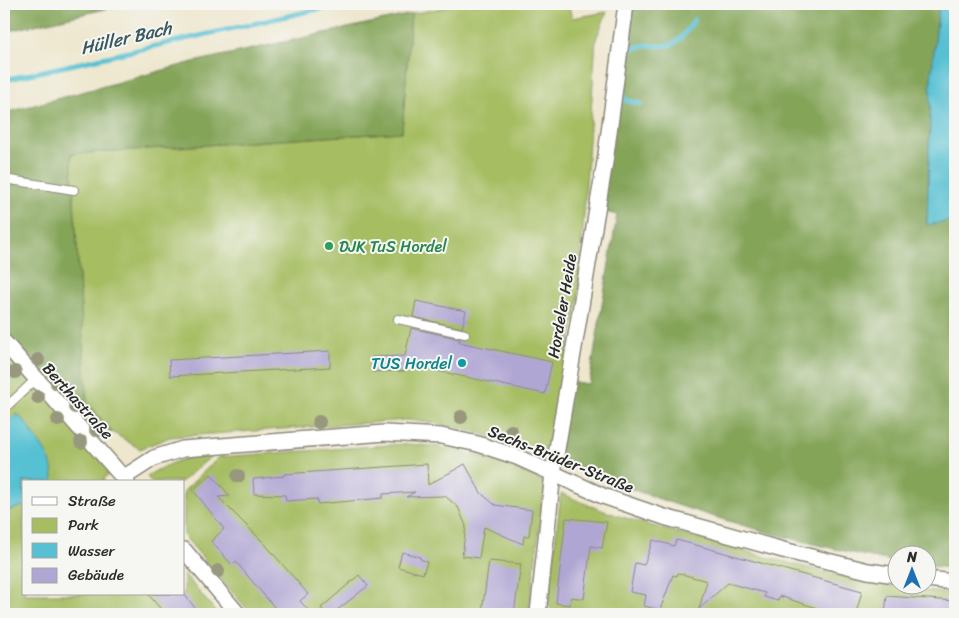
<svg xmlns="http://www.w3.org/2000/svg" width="959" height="618" viewBox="0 0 959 618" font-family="Sriracha,sans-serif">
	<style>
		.green { fill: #a6bd62; stroke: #687446 }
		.forest { fill: #84a458; stroke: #586842 }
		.water { fill: #57c1d3; stroke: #41767f }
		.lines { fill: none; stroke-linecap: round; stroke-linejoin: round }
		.stream { stroke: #57c1d3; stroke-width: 5 }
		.building { fill: #b0a6d3 }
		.lane-casing { stroke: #8c897c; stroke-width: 10 }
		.street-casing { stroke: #8c897c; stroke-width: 18 }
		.lane { stroke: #fff; stroke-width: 8 }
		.street { stroke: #fff; stroke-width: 15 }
		.tree { fill: #97987e }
		.leisure-dot { fill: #2e9e5b; stroke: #f6f6f2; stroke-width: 2 }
		.culture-dot { fill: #0f9aa8; stroke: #f6f6f2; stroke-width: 2 }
		.labels { text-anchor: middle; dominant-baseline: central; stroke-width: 4; stroke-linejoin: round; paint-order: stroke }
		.leisure-label { font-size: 16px; fill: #27864d; stroke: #f6f6f2; text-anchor: start }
		.street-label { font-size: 16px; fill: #2b2b2b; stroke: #f6f6f2 }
		.culture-label { font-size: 16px; fill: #0d838f; stroke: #f6f6f2; text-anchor: end }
		.water-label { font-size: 18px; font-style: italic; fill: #38585d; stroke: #f6f6f2 }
	</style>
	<rect width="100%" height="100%" fill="#f6f6f2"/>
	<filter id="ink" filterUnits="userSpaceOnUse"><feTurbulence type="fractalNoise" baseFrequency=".02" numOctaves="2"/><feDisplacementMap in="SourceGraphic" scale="10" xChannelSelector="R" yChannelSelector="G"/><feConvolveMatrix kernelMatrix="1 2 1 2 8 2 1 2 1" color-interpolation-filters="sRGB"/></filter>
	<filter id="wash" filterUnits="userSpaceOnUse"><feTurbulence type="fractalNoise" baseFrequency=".0096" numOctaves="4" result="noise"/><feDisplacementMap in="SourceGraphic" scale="20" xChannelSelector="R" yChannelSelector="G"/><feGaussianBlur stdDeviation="1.12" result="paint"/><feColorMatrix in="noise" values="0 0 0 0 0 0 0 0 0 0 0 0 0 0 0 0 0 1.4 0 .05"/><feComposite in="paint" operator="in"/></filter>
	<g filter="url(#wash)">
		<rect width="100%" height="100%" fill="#eee7ce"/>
		<g class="green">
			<path d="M461,4H568L572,18L607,12L596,39L578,302L553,425L558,442L555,459C508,441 459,424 408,420L170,437L140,449L112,432L87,402L71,154L402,132L411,14Z"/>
			<polygon points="4,344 114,470 103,479 105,482 24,482 24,594 184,594 184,574 218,614 4,614"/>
			<path d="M404,444C452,445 504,460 545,483L529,614H251L184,536V491L219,457Z"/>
			<path d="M214,454L181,482H151L147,476C169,462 189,456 214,454Z"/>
			<path d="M561,493C610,517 662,528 715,543C795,565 873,587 955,594V614H557L553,612L548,605Z"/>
		</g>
		<g class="forest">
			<polygon points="4,4 128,4 4,32"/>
			<path d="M626,4H939L931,79L927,224L955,220V568L927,566L926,556H896V562C779,539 665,506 556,459L568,381L589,384L617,215L597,210Z"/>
			<polygon points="411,14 402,132 71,154 87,402 112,432 94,440 4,331 4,113 193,62"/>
		</g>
		<g class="water">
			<polygon points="939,4 955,4 955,220 927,225 931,79"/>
			<path d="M17,414C29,424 28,427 37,439C48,456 53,460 53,482H24V506L4,512V426Z"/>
		</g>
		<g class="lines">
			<g class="stream">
				<path d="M625,62L628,51C659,34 667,65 694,20"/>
				<polyline points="4,80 341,4"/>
				<polyline points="622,88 622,93 625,100 641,104"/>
			</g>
		</g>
		<g id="blocks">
			<g class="building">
				<polygon points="416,301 466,311 462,328 413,317"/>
				<polygon points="411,328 460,339 459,342 552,362 545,394 405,364 405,371 372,372 372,357 405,356"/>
				<polygon points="330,351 330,367 170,376 169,360"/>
				<polygon points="427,464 428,485 465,464 481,493 495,505 532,510 529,536 524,536 523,544 484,527 479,558 462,556 466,526 458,507 445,496 406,497 415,492 383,494 383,498 318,504 317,499 286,501 285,495 254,494 253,479 284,476 284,474"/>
				<polygon points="211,474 230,496 218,497 264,543 308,594 300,601 312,614 280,614 236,562 232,565 211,541 224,529 193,490"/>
				<polygon points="566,518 607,522 602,548 591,546 584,599 571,597 570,605 556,603"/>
				<polygon points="653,540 674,546 676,540 696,545 862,591 856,614 843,614 831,611 830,614 824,614 815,612 817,608 779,596 778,601 764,597 765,593 728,583 699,609 707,581 678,573 677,576 673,575 660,610 644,606 646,595 630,592 635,563 644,565"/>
				<polygon points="402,552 420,557 420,559 427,562 423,574 398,567"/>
				<polygon points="489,561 521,564 514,614 485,614 482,612"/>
				<polygon points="359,575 368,586 332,614 326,614 321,608"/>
				<polygon points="148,594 184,594 200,614 165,614"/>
				<polygon points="887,596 955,601 955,614 885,614"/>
			</g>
		</g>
	</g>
	<g filter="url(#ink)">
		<use href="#blocks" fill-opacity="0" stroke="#8c897c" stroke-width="1"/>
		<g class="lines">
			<g class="lane-casing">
				<g id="lane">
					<polyline points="4,179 74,190"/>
					<polyline points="398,319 465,334"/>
					<polyline points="4,409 35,380"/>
				</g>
			</g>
			<g class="street-casing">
				<g id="street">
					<polyline points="4,342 127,482"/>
					<polyline points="123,478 154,458 183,449 385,433 441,436 478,444 517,457 603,496 664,517 783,550 868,571 896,575"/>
					<polyline points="184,550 238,614"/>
					<polyline points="926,579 955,582"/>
					<polyline points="538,614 553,473 605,162 626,4"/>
				</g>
			</g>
			<use href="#lane" class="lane"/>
			<use href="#street" class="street"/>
		</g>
		<g class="tree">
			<circle cx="38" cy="360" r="7"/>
			<circle cx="15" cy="372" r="7"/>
			<circle cx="57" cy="383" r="7"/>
			<circle cx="38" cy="397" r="7"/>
			<circle cx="75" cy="407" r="7"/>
			<circle cx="461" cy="417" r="7"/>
			<circle cx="58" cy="420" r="7"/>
			<circle cx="319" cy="422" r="7"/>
			<circle cx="96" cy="430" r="7"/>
			<circle cx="511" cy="431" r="7"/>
			<circle cx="81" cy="442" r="7"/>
			<circle cx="238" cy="476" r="7"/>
			<circle cx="218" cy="571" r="7"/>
		</g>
	</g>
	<circle class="leisure-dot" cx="329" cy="246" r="5"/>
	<circle class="culture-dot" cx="462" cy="363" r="5"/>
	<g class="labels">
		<g class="leisure-label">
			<text x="339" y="246">DJK TuS Hordel</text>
		</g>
		<g class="street-label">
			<text transform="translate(562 306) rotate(-80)">Hordeler Heide</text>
			<text transform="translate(78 401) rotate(48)">Berthastraße</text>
			<text transform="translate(561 459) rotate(22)">Sechs-Brüder-Straße</text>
		</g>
		<g class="culture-label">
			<text x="452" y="363">TUS Hordel</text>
		</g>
		<g class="water-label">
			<text transform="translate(126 38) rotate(-13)">Hüller Bach</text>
		</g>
	</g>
	<rect width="959" height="618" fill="none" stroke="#f6f6f2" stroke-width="20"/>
	<rect x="22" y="480" width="162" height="115" fill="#f6f6f2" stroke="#a5a5a2"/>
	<rect x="32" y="497" width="25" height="8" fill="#ffffff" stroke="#a5a5a2"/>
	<text x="68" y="506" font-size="15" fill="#2b2b2b">Straße</text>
	<rect x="32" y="518" width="25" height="15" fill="#a6bd62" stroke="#a5a5a2"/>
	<text x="68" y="530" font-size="15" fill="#2b2b2b">Park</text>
	<rect x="32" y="543" width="25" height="15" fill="#57c1d3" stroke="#a5a5a2"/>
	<text x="68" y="556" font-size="15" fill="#2b2b2b">Wasser</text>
	<rect x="32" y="568" width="25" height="15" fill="#b0a6d3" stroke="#a5a5a2"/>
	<text x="68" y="580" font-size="15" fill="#2b2b2b">Gebäude</text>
	<g transform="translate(912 570)"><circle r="24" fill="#f6f6f2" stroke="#a5a5a2"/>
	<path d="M0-4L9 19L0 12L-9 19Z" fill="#1f6fb2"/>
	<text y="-8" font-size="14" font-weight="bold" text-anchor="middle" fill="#2b2b2b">N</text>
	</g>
</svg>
